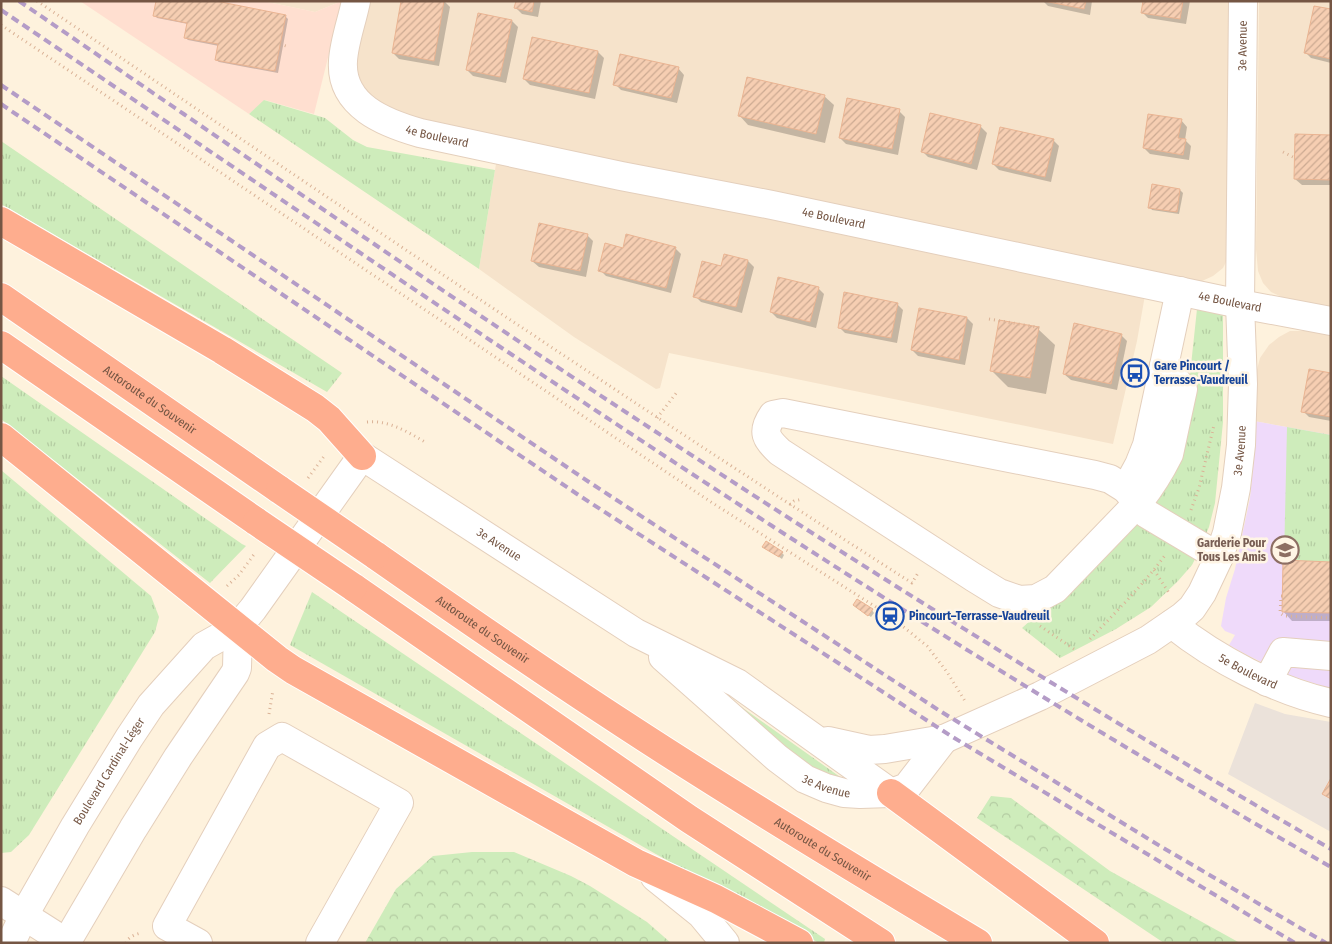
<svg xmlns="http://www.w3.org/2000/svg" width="1332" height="944" viewBox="0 0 1332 944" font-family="'Fira Sans Condensed',sans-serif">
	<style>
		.residential { fill: #f6e3cb }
		.commercial { fill: #ffdfd0 }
		.industrial { fill: #ebe2da }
		.education { fill: #efdafa }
		.grass { fill: url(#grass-tufts) }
		.forest { fill: url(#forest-crowns) }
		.shadow { fill: #0003 }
		.building { fill: url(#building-hatch); stroke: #eab492 }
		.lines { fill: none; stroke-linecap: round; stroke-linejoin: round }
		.minor-casing { stroke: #e4cfbc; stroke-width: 30 }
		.highway-casing { stroke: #fff; stroke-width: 30 }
		.path { stroke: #dab296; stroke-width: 3; stroke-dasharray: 1 4; stroke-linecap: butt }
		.minor { stroke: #fff; stroke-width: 28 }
		.highway { stroke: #fead8e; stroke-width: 28 }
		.rail { stroke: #b49cc7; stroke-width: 4; stroke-dasharray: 8 5; stroke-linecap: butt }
		.highway-bridge-casing { stroke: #fff; stroke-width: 30; stroke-linecap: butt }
		.highway-bridge { stroke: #fead8e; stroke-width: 28 }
		.labels { text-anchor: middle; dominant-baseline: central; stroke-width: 5; stroke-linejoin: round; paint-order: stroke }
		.street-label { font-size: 12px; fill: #755644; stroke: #fff5e5 }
		.transit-label { font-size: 12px; font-weight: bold; fill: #164399; stroke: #fff5e5; text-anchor: start }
		.education-label { font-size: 12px; font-weight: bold; fill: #785e54; stroke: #fff5e5; text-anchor: end }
	</style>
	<defs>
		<pattern id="grass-tufts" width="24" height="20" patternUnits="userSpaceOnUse" patternTransform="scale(1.25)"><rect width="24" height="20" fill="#ceecbb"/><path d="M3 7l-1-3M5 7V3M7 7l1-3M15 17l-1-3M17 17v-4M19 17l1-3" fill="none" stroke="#b4cca2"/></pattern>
		<pattern id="forest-crowns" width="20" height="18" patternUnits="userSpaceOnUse" patternTransform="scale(1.25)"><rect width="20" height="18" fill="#ceecbb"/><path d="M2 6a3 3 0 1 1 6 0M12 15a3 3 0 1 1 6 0" fill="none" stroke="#b4cca2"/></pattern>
		<pattern id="building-hatch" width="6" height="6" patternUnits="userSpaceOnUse" patternTransform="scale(1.25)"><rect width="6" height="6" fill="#f6ceb2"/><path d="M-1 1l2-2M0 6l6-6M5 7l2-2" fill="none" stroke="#ccaa92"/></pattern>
	</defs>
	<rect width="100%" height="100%" fill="#fef2dd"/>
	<g class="residential">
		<polygon points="263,1 342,1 315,12"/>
		<polygon points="368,1 1229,1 1227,260 1223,268 1213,276 1202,281 1188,281 438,126 381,107 361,84 357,71 357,54"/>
		<polygon points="1259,1 1331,1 1331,307 1284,298 1271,292 1263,283 1258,271 1256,249"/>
		<polygon points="496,164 1145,295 1137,341 1113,444 669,353 660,388 656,389 574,337 479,269"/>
		<polygon points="1290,331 1314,331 1331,334 1331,435 1254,421 1254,381 1260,358 1269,345 1279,337"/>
	</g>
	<polygon class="commercial" points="80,1 263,1 315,12 342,1 314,114 265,100 249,114"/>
	<polygon class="industrial" points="1255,703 1285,714 1331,722 1331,832 1228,774"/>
	<polygon class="education" points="1254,421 1331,435 1331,689 1286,674 1247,655 1229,645 1235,635 1225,631 1221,626 1226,598 1235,569 1250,498 1253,467"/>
	<g class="grass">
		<polygon points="264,100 325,118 353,140 367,147 495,170 479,269 249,114"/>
		<polygon points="1,141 342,373 327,392 1,204"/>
		<polygon points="1197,309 1223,314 1223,422 1215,503 1209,527 1198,553 1192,565 1178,581 1151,607 1116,629 1060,658 1022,628 1127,534 1153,502 1189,384"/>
		<polygon points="1,376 242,544 246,546 210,583 1,419"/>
		<polygon points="1287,427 1331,435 1331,562 1284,560"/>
		<polygon points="1,470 151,596 159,617 155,632 29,835 11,852 1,853"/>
		<polygon points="312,592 825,939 824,943 819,943 654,853 290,645"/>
		<polygon points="734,703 736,703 843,779 809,769"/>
	</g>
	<g class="forest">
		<polygon points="991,796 1011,798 1110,871 1240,943 1164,943 977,818"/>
		<polygon points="472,852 514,852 571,876 590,886 647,922 671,943 365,943 396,889 433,856"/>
	</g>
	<g class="shadow">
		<polygon points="403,1 444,1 450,7 439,66 399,59 393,53"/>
		<polygon points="517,1 541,1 538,17 522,14 516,8"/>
		<polygon points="1043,1 1092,1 1090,15 1048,6"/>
		<polygon points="1144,1 1190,1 1186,24 1148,18 1142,12"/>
		<polygon points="1331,11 1331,63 1311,58 1305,52"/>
		<polygon points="155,15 285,16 288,19 278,73 219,62 216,60 219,46 188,40 185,37 188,24 157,18"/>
		<polygon points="512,21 518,27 506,83 473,76 467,70"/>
		<polygon points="533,38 598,52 604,58 595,99 530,85 524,79"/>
		<polygon points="678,68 684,75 677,103 621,90 615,84"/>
		<polygon points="824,96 834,105 825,143 748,125 739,115"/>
		<polygon points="899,111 905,117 898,155 846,144 840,138"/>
		<polygon points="931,114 981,127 987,133 977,170 928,157 922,151"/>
		<polygon points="1181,120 1187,127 1185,140 1191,146 1189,160 1150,154 1144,148"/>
		<polygon points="1331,136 1331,185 1302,185 1295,179"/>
		<polygon points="1053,140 1059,146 1051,182 999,170 993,164"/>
		<polygon points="1180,190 1183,193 1179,214 1152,210 1150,207"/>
		<polygon points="587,235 593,241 586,277 539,267 532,261"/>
		<polygon points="675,248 681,254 671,293 606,276 600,270 624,249"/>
		<polygon points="748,261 754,267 742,313 701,302 695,296 722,268"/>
		<polygon points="818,288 824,294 816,328 777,318 771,312"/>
		<polygon points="897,304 903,310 897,343 845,333 839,327"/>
		<polygon points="967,318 973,324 965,365 918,356 912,350"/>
		<polygon points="1038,329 1055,345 1046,394 1008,387 991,370"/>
		<polygon points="1121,335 1127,341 1117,390 1071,380 1064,374"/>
		<polygon points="1331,375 1331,421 1309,417 1303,411"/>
		<polygon points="764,547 782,553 784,555 782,559"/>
		<polygon points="1331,563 1331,621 1292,621 1283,611"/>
		<polygon points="857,607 872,610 874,613 871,617"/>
	</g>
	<g class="building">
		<polygon points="156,1 216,1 286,15 275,71 215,60 218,44 184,38 187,23 153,16"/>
		<polygon points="401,1 444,1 434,61 392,53"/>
		<polygon points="516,1 534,1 532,12 514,8"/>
		<polygon points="1044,1 1086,1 1084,9"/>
		<polygon points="1143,1 1183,1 1180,19 1141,13"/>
		<polygon points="1314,6 1331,9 1331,59 1304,53"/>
		<polygon points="478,13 512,20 500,77 466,70"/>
		<polygon points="532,37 598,51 589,93 523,79"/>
		<polygon points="620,54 679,67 671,98 613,85"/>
		<polygon points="747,77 825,95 816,134 738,116"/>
		<polygon points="847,98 900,109 892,149 839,138"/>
		<polygon points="930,113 981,125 971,164 921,152"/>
		<polygon points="1148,114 1182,119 1178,138 1186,139 1183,155 1143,148"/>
		<polygon points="1000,127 1054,139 1045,177 992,164"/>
		<polygon points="1295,134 1331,135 1331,180 1294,179"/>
		<polygon points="1152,184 1180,189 1177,212 1148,208"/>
		<polygon points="539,223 588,234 580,271 531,261"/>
		<polygon points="626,234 676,247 666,288 598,271 605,243 623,248"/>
		<polygon points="724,254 748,260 736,307 693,297 702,261 721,266"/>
		<polygon points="778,277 819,287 810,322 770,312"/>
		<polygon points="844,292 898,303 891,338 838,328"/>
		<polygon points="919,308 967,317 959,360 911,350"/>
		<polygon points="999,320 1039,327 1030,378 990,371"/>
		<polygon points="1074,323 1122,334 1111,384 1063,374"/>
		<polygon points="1309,369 1331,373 1331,417 1301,412"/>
		<polygon points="766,541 783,552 779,557 762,547"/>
		<polygon points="1283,560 1331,562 1331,613 1282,612"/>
		<polygon points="857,599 873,609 868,616 853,605"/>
		<polygon points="1331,778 1331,799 1322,794"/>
	</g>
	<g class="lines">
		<g class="minor-casing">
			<g id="minor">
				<path id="s1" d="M356,1C352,21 344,42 343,61C340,106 385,123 420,133L621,176L772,205L1240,304L1331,321"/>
				<path d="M1164,366L1183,389L1169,454C1160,472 1150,488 1137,504L1055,589L1036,599L1019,600L999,593L973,577L780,452C766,439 761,432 773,415L783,413L1095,475L1110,479L1126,489L1147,514L1219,557"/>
				<polyline points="1126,489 1139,465 1147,445 1180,291"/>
				<path id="s2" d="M1172,624C1216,659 1276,691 1331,703"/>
				<path id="s3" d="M663,657L777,758L805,779L826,788L844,793L860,794L891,793L907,787L944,739"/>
				<polyline points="1267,682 1283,652 1331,656"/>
				<path id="s4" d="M828,741L869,750L885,749L944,739L1040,696L1148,640L1183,616L1192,608L1202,593L1219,557L1227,533L1236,488L1241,445L1243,384L1240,304L1243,1"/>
				<polyline points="655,877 701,914 725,943"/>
				<polyline points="1,901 67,943"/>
				<path id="s5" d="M11,943L24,915L75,826L129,738L151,705L204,646L238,627L253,609L362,456L636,633L737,683L891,793"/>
				<polyline points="66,943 133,829 178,757 235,673 237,668 238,627"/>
				<polyline points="198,943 167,926 267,746 282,737 399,803 320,943"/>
			</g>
		</g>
		<g class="highway-casing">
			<g id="highway">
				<polyline points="1,221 222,350 315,408 329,419 362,456"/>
				<path id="s6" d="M1,297L280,490"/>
				<polyline points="1,345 257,522"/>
				<polyline points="1,437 277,659 293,670 636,863 716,899 799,943"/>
				<path id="s7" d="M375,555C458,613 540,670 625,725C741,801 859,872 978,943"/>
				<polyline points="353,587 689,819 881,943"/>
				<polyline points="891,793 1095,943"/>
			</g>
		</g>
		<g class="path">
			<path d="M37,1C327,197 617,394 912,583L918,573"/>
			<polyline points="1,25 711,502 890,616 927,646 947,672 965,701"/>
			<polyline points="280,44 289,47"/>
			<polyline points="1283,152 1295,158"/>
			<polyline points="989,319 1042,328"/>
			<polyline points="657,418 677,392"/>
			<path d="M367,422C390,420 407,432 427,443"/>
			<polyline points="308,478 325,455"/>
			<polyline points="790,505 794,501 803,499"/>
			<polyline points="1191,510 1199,488 1214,425"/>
			<polyline points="1154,570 1169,593"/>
			<polyline points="227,586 239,575 255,553"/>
			<polyline points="1282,596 1281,596 1280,613 1284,616 1331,618"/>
			<polyline points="1040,626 1074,649"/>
			<path d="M1090,639C1116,612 1143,585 1166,554"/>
			<polyline points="269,714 273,690"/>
			<path d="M126,943C128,937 136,934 141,933"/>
		</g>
		<use href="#minor" class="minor"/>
		<use href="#highway" class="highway"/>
		<g class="rail">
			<path d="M19,1C235,149 450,298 670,441C887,583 1106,719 1331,849"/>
			<path d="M1,10C439,305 872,607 1331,867"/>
			<polyline points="1,85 589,482 940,711 1160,846 1326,943"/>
			<polyline points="1,104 580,496 951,736 1295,943"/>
		</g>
		<g class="highway-bridge-casing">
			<g id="highway-bridge">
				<polyline points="280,490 375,555"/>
				<polyline points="257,522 353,587"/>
			</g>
		</g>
		<use href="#highway-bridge" class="highway-bridge"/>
	</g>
	<defs>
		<g id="bus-ring" transform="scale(1.4375)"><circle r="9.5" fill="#fff5e5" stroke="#1a4fb4" stroke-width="1.5"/><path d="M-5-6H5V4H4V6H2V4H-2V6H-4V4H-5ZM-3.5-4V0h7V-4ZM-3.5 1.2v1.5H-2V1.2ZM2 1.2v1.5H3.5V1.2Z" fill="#1a4fb4"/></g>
		<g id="school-ring" transform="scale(1.4375)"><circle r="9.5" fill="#fff5e5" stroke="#8d6e63" stroke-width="1.5"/><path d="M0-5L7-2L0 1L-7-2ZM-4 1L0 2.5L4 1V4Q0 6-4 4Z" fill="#8d6e63"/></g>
		<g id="station-ring" transform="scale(1.4375)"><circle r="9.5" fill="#fff5e5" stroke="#1a4fb4" stroke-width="1.5"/><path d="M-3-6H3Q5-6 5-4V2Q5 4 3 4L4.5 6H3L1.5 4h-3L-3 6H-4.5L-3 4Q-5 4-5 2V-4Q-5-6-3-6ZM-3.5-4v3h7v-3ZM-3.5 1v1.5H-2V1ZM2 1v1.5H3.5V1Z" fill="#1a4fb4"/></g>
	</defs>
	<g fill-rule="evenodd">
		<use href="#bus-ring" x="1135" y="373"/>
		<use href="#school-ring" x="1285" y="550"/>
		<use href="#station-ring" x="890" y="616"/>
	</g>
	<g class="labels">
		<g class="street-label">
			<text stroke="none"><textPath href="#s4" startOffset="971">3e Avenue</textPath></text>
			<text stroke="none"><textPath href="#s1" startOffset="194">4e Boulevard</textPath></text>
			<text stroke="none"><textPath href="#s1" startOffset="599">4e Boulevard</textPath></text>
			<text stroke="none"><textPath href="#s1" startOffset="1004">4e Boulevard</textPath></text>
			<text stroke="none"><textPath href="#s6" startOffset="181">Autoroute du Souvenir</textPath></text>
			<text stroke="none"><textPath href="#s4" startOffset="566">3e Avenue</textPath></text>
			<text stroke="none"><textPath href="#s5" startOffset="769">3e Avenue</textPath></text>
			<text stroke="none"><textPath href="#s7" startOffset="131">Autoroute du Souvenir</textPath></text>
			<text stroke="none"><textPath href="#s2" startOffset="90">5e Boulevard</textPath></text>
			<text stroke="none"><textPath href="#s5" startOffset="198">Boulevard Cardinal-Léger</textPath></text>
			<text stroke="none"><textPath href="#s3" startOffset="210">3e Avenue</textPath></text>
			<text stroke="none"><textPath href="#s7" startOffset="536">Autoroute du Souvenir</textPath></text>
		</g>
		<g class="transit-label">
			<text x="1154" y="366">Gare Pincourt /<tspan x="1154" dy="14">Terrasse-Vaudreuil</tspan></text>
			<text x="909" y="616">Pincourt–Terrasse-Vaudreuil</text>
		</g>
		<g class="education-label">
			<text x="1266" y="543">Garderie Pour<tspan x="1266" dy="14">Tous Les Amis</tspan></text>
		</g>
	</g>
	<rect width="1332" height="944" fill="none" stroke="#755644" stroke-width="5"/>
</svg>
